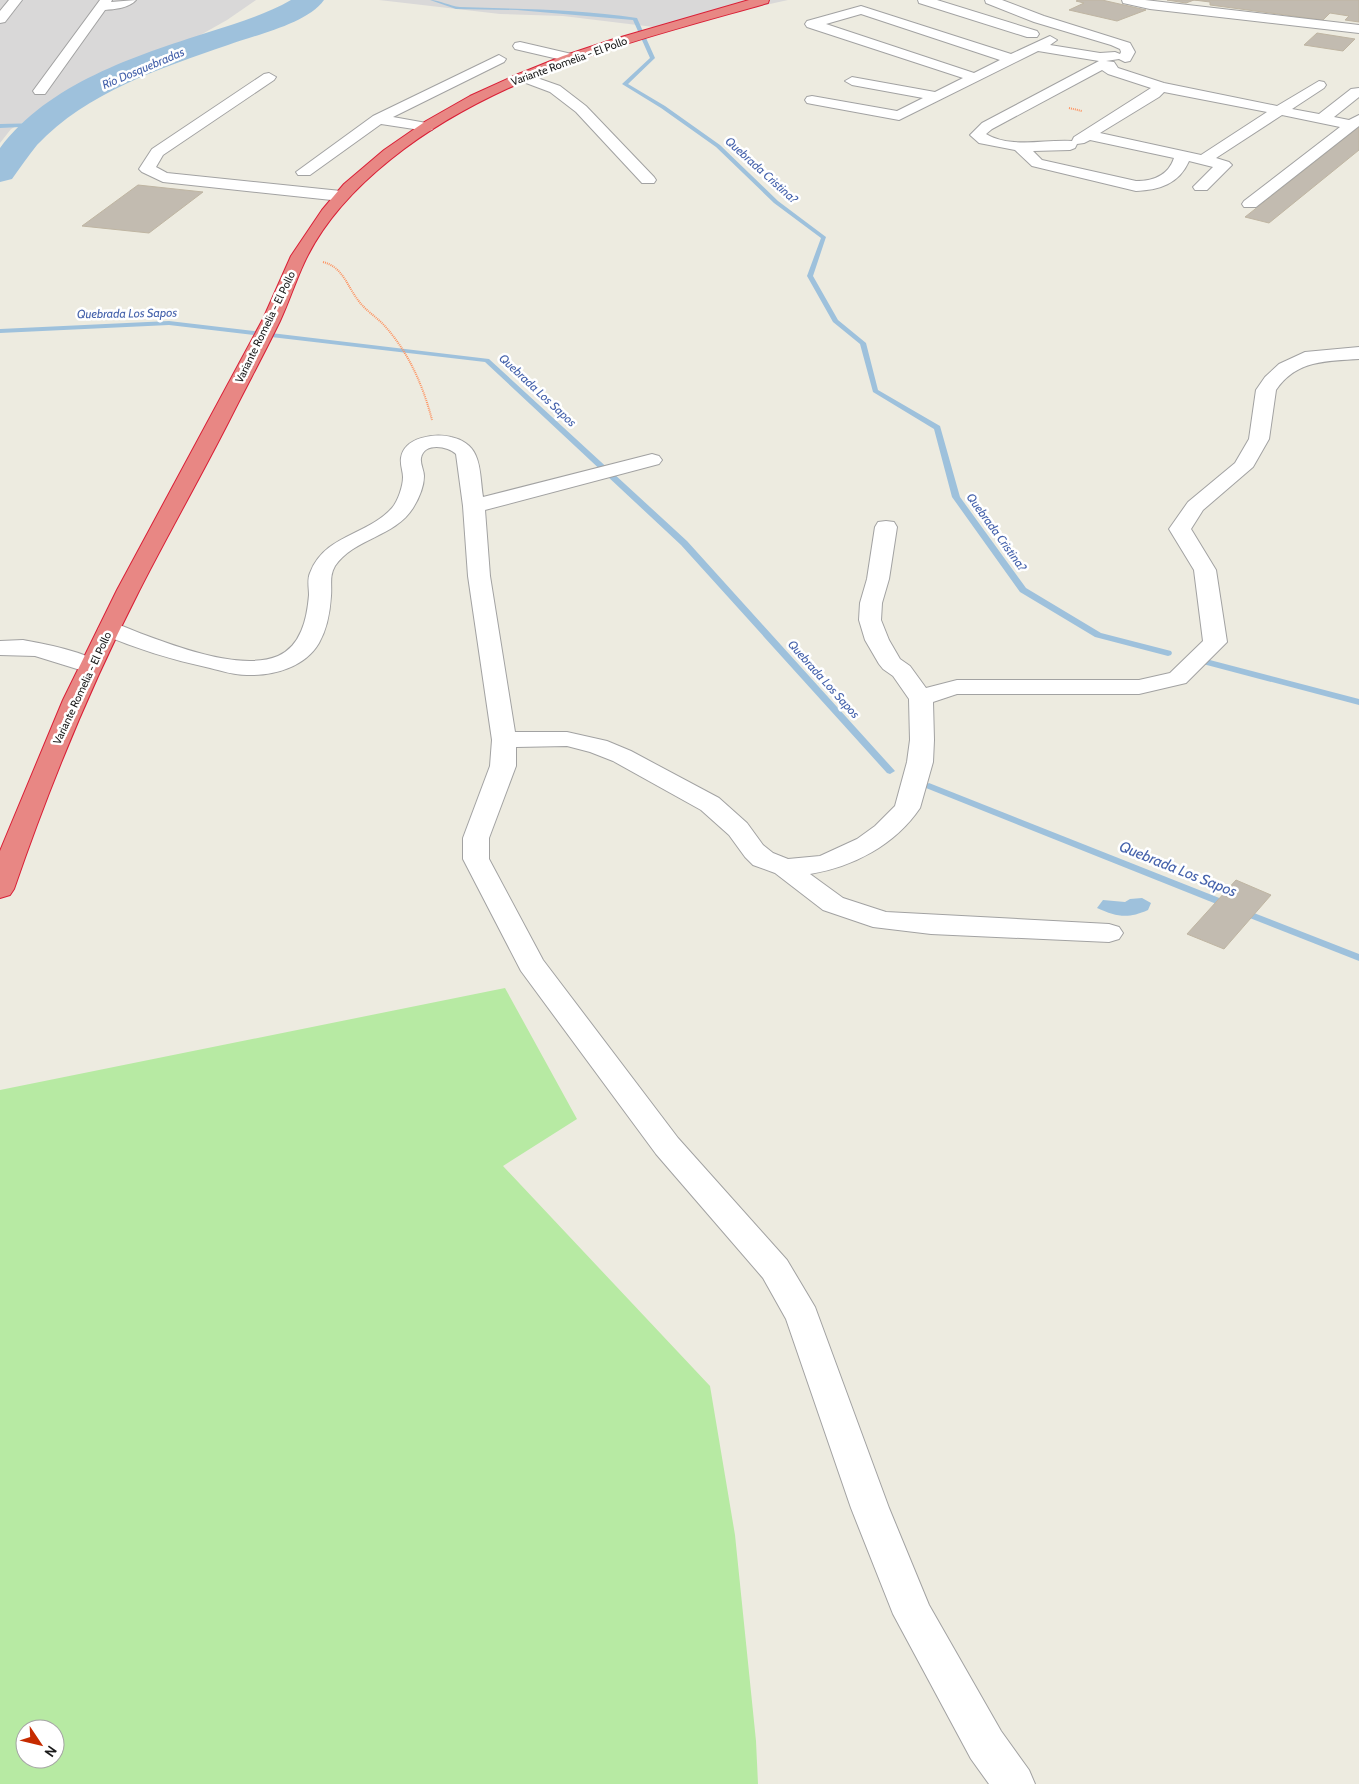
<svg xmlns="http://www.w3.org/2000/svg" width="1359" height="1784" viewBox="0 0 1359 1784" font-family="Cabin,sans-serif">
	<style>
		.residential { fill: #d9d8d8 }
		.grass { fill: #b7eaa3; fill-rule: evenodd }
		.water { fill: #9ec1dc }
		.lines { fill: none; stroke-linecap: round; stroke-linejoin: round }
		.stream { fill: #9ec1dc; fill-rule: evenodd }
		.river { fill: #9ec1dc; fill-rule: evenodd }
		.building { fill: #c2bbb0; stroke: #bfb5a2 }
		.minor-casing { stroke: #a2a2a2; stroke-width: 2 }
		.highway-casing { stroke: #d91f36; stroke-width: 2 }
		.path { stroke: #fd9361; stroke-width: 2; stroke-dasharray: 1 1; stroke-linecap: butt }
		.minor { fill: #fff; fill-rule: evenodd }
		.highway { fill: #e88784; fill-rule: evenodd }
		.labels { text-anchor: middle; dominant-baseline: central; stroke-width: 5; stroke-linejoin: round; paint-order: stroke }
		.far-street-label { font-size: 11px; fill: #1b1b1b; stroke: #fff }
		.far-water-label { font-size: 12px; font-style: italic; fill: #4663ac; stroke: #fff }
		.water-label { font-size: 15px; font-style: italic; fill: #4663ac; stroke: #fff }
	</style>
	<rect width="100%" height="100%" fill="#edebe0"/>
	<g class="residential">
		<polygon points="0,0 256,0 227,20 142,68 55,105 11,129 0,143"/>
		<polygon points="379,0 788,0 662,28 563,16 500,14"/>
	</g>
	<path class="grass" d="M505,988L577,1119L503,1166L710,1386L735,1535L756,1741L758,1784H0V1090ZM25,1729H55V1759H25Z"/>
	<path class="water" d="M1142,898L1151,903L1148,910C1128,919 1117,917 1097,908L1103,900L1125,902L1130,899Z"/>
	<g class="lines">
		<g class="stream">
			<path d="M430,0C440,0 449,6 460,7C518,9 578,9 637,18L655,58L628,84L665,106L720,145L778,201L826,237L813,276L838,320L866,343L878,390L940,426L960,497L1026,588L1101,633L1171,651L1172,653L1171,655L1168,656L1095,637L1020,592L952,497L934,429L873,392L860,344L833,322L807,276L821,238L774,203L716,147L661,108L622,84L650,58L633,20L517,10L456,9Z"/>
			<polygon points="43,123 44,124 41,126 0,128 0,124"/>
			<polygon points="169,321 489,359 687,541 895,771 890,774 887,773 681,545 485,362 169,325 0,333 0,329"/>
			<polygon points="1206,659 1359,699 1359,705 1203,664 1202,662"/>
			<polygon points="929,783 1232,903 1233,905 1232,907 1224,907 926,788 924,786"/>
			<polygon points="1241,908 1359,954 1359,961 1237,913 1236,911"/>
		</g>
		<path class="river" d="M291,0H324C307,24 255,35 228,45C161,68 87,92 37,145C28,156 20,168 12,179L0,182V148C49,83 135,56 209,32C237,23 265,15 291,0Z"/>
	</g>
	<g class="building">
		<polygon points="1079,0 1102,0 1146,10 1117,21 1069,10 1084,3 1076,1"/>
		<polygon points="1167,0 1359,0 1359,22 1345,20 1349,16 1330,13 1323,20 1210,5 1210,2 1194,0 1186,3"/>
		<polygon points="1317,33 1355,39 1343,51 1304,45"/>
		<polygon points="1359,127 1359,150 1269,223 1245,217"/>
		<polygon points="138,185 203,192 149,233 82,226"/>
		<polygon points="1236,880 1271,895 1224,949 1187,934"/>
	</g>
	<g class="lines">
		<g class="minor-casing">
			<g id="minor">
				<polygon points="9,0 22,0 5,22 0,23 0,11"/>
				<path d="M100,0H112L111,2L136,0C129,8 115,9 105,10L45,94H35L33,91Z"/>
				<polygon points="918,0 937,0 1037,31 1039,34 1037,37 1027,37 919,3"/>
				<path d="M985,0H1002L1044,16L1130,43L1135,52L1130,61L1125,62L1119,59L1106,61L1114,62L1118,68L1164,83L1277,106L1319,81L1324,82L1326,85L1324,88L1292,109L1319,114L1351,89L1359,88V97L1334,117L1349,120L1359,115V126L1256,207H1244L1242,204L1244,201L1340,127L1282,115L1216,158L1229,162L1232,165L1207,190H1195L1193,187L1213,167L1189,161C1179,184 1159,190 1136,191L1032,166L1015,150L979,143L970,135L982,123L1099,61L1038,51L899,120L812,104L807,103L805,100L807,97L812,96L897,111L923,98L852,85L845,81L852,77L935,92L963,78L807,27L805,24L807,21L861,6L1011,54L1050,36L1057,40L1050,45L1100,53L1115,52L1120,54L1121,52L1120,49L1111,45L1034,22L986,3ZM861,14L1000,60L974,73L826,24ZM1102,70L1108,74L1151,88L1074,137L1072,141C1045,139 1012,149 986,134L992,129ZM1164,92L1267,112L1201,155L1100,133L1159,97ZM1090,140L1174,158C1168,176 1153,181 1136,181L1042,160L1033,151L1070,150L1075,148L1077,144L1084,143Z"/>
				<polygon points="1122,0 1145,0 1359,25 1359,33 1150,9 1123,3"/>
				<polygon points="520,42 576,55 578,58 571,62 515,49 513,46 515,43"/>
				<polygon points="499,55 506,59 504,62 393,117 432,124 434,127 432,130 427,131 381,124 310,175 298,175 296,172 373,116"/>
				<polygon points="269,73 276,77 274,80 163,155 156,167 167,173 341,191 347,193 349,196 347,199 341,201 163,182 142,172 139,169 152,149 264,74"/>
				<polygon points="523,73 560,86 586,106 654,177 656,180 654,183 642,183 576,112 550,92 518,80 516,77 518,74"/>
				<path d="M1359,347V359C1327,361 1296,360 1276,390L1269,439L1253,467L1203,510L1191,529L1216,570L1227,642L1186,683L1139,694H957L933,702L934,740L933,762L920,808C895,845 853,867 810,874L843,898L886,912L1109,924L1119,927L1123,933L1119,939L1109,942L931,934L873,927L823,910L775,873L753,865L745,857L729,835L701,810L613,761L590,752L567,746L516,747V766L489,838V859L543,960L678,1138L787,1260L815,1307L889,1508L929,1605L1001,1731L1029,1770L1035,1784H989L971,1759L893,1614L851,1508L786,1319L763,1278L656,1154L521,971L463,859V838L490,766L492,740L468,576L463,506L456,454C448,446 424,442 421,458C420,464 424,470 424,476C424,487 418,500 413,508C395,537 354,538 335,566C329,576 332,585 331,596C330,612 327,629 319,643C305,667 274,676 247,675C234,675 222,671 210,668C173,660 137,649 102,634L98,629L102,624L110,622C122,625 134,631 145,635C180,648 242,671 278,656C301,646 307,619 309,595C309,588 307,580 310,573C324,535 368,535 392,508C398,501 403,486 403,477C403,471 400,465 401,458C404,437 435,433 451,437C483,444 479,471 483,497L652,454L659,456L662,460L659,464L485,510L490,576L515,732H567L607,741L631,751L719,798L747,823L763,845L773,853L788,859L820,856L857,839L875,826L895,806L907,762L910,740L909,699L893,676L883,669L879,664L865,640L859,620L860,603L867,579L875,527L878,522L886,521L894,522L897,527L889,579L882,603L881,620L889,640L900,659L910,666L926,688L957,680H1139L1170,673L1203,641L1194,570L1169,529L1188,502L1235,463L1249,439L1256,390L1265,377L1279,364L1305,352Z"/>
				<path d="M23,640C40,643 93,653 102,666L98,671L90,673L35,656L0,655V641Z"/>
			</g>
		</g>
		<g class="highway-casing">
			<path id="highway" d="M749,0H769L768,3C638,40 498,73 391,159C356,187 323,222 304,263C295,282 289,302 280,321C264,354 246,387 229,421C200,478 168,534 139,591C90,687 49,787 14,889L10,895L0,898V851L63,700L117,590L263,319L291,256L322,210L344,184L384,150L426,121L470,96L516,75L563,56L611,40Z"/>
		</g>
		<g class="path">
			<polyline points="1069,108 1082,111"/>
			<path d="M323,262C343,267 347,286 358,300C365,310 375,316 383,324C408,351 423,385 432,420"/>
		</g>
		<use href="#minor" class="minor"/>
		<use href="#highway" class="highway"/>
	</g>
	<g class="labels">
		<g class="far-street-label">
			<text transform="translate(569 61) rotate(-20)">Variante Romelia - El Pollo</text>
			<text transform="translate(265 327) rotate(-64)">Variante Romelia - El Pollo</text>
			<text transform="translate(82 688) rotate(-65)">Variante Romelia - El Pollo</text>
		</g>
		<g class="far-water-label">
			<text transform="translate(143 68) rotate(-23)">Río Dosquebradas</text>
			<text transform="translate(762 170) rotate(42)">Quebrada Cristina?</text>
			<text transform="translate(127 313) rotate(-1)">Quebrada Los Sapos</text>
			<text transform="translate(538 390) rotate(43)">Quebrada Los Sapos</text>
			<text transform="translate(997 532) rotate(54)">Quebrada Cristina?</text>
			<text transform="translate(824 679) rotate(48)">Quebrada Los Sapos</text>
		</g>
		<g class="water-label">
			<text transform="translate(1178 869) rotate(22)">Quebrada Los Sapos</text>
		</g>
	</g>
	<g transform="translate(40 1744) rotate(125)"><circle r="24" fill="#ffffff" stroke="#a4a4a4"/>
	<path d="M0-4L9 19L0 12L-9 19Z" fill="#c62b00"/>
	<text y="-8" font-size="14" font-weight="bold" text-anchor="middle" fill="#1b1b1b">N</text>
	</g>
</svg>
